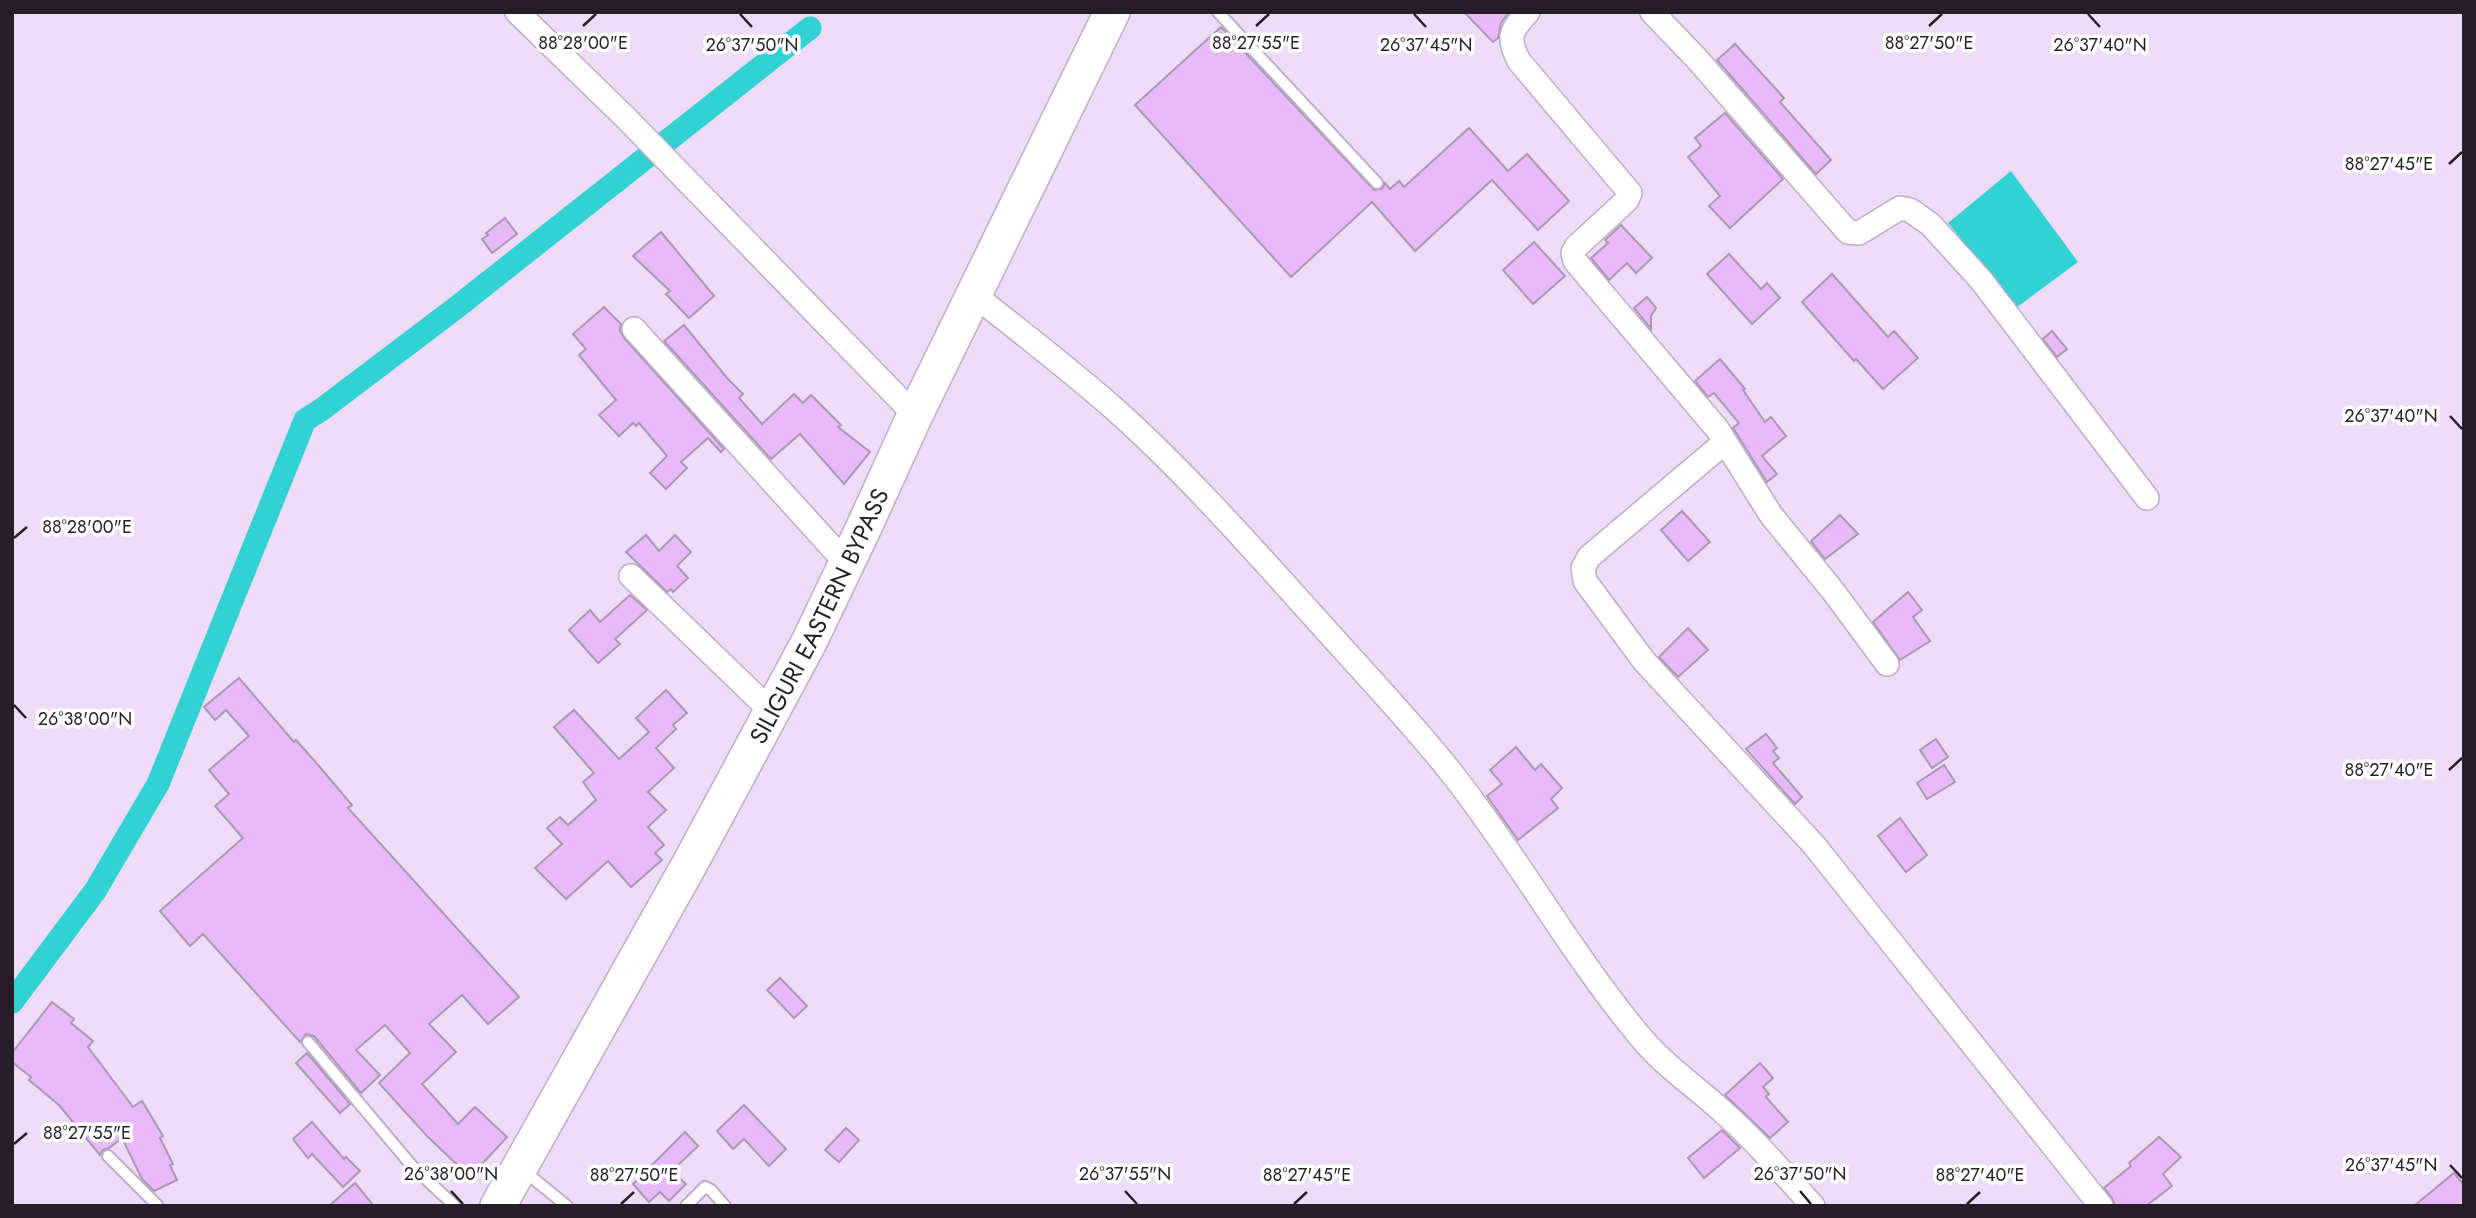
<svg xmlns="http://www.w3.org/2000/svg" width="2476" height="1218" viewBox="0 0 2476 1218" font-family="Jost,sans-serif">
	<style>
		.water { fill: #31d1d4 }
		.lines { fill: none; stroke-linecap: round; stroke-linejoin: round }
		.canal { stroke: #31d1d4; stroke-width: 23 }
		.building { fill: #e9bafa; stroke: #ab99b2; stroke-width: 2 }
		.lane-casing { stroke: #beadc8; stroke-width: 14 }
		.street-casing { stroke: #beadc8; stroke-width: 26 }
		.primary-casing { stroke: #beadc8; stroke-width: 38 }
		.lane { stroke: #fff; stroke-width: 10 }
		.street { stroke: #fff; stroke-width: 23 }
		.primary { stroke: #fff; stroke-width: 35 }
		.ticks { fill: none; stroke: #251e28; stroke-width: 2.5 }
		.labels { text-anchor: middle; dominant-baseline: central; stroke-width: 7; stroke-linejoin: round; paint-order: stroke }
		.street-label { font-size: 24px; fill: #251e28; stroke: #fff }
		.ticks-label { font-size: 18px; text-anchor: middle; fill: #251e28; stroke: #fff; stroke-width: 7; stroke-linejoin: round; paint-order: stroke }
	</style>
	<rect width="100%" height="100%" fill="#eddbf7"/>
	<polygon class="water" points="2011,171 2078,262 2017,307 1948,223"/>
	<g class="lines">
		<polyline class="canal" points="12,1002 95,891 158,784 305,420 321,410 457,307 810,28"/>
	</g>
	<g class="building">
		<polygon points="1464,12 1509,12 1501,23 1498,38 1493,42"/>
		<polygon points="1221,27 1374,190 1382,189 1385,183 1390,189 1399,181 1404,187 1469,128 1508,171 1527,154 1569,201 1538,230 1492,180 1415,251 1372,202 1291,277 1135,105"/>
		<polygon points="1735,44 1784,98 1780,102 1831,160 1816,174 1717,60"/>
		<polygon points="1725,113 1783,179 1730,228 1709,206 1720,196 1688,157 1701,146 1695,138"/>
		<polygon points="505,218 517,234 492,253 482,239 488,235 486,233"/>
		<polygon points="1621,225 1652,258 1636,273 1627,263 1609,280 1591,258 1608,243 1605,240"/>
		<polygon points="661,232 714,296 689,318 666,294 670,291 633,256"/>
		<polygon points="1534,242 1565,276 1533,304 1503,270"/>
		<polygon points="1729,254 1761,289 1767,283 1780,298 1752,324 1707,274"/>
		<polygon points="1832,274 1888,337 1894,331 1918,358 1883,389 1856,359 1854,361 1802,302"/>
		<polygon points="1647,297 1656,308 1651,316 1651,329 1634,308"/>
		<polygon points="604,307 621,324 620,331 624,338 724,449 721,452 708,438 681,462 687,468 666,489 650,473 667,456 639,423 636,426 633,423 619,436 599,415 616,400 579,355 586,349 573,334"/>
		<polygon points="684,325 727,378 743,394 739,398 762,424 794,394 803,403 811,395 841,425 838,427 870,452 844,484 800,434 771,459 664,341"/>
		<polygon points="2052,331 2067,349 2057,357 2043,339"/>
		<polygon points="1720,359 1745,389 1743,390 1765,422 1771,417 1786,436 1762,456 1777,474 1767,482 1733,428 1739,423 1714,393 1708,397 1695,381"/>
		<polygon points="1682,511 1710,542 1688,561 1661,530"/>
		<polygon points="1840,515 1858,534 1825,559 1811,541"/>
		<polygon points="646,535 659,551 675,535 691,552 677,566 688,578 673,592 671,589 667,592 626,552"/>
		<polygon points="1908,592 1922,610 1913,617 1930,641 1900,660 1873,622"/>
		<polygon points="630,595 647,610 615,639 620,644 598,663 569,630 590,610 600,622"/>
		<polygon points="1688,628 1708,650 1678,677 1659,657"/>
		<polygon points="239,678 294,742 296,740 319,766 352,805 348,808 519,997 488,1024 462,995 429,1024 456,1052 422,1084 458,1124 475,1107 507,1137 470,1177 427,1136 379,1083 410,1053 385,1025 356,1050 380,1075 361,1093 314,1036 306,1034 300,1042 203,934 190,946 160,911 243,838 215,806 229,794 209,770 249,736 226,710 215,720 204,707"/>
		<polygon points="666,690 687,713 673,725 676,729 656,748 674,768 648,792 666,810 648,827 664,845 655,853 662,860 631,887 608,861 566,899 535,868 562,844 547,828 560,817 568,825 596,800 583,782 594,773 554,727 574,710 619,759 649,732 636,718"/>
		<polygon points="1766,734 1777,748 1773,751 1779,758 1773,763 1802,797 1795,804 1746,749"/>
		<polygon points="1936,739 1948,757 1932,768 1920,750"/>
		<polygon points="1516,747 1535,770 1541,764 1562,788 1551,799 1558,808 1518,840 1487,796 1502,784 1490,770"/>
		<polygon points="1944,765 1955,782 1927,799 1917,783"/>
		<polygon points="1900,818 1927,855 1906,872 1878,836"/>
		<polygon points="780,978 807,1006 794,1018 767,990"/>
		<polygon points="52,1002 74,1019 71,1023 93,1041 88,1047 133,1107 142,1101 163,1136 160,1138 173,1164 170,1165 177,1180 154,1191 142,1179 122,1138 109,1148 103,1150 100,1155 59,1105 29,1080 31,1077 12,1062 12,1053"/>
		<polygon points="307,1053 350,1104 340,1113 296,1063"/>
		<polygon points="1760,1063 1773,1078 1763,1087 1769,1094 1766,1097 1788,1122 1770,1138 1725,1095"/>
		<polygon points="744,1105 786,1149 769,1166 744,1139 733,1149 717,1131"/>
		<polygon points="312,1122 344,1159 346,1157 360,1171 343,1187 312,1154 308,1158 293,1139"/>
		<polygon points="846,1128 859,1140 839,1162 825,1150"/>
		<polygon points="1722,1130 1740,1148 1704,1178 1688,1158"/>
		<polygon points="685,1132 698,1146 672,1171 686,1184 669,1201 660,1192 649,1202 633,1184"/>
		<polygon points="2159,1137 2181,1157 2163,1174 2172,1186 2146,1206 2115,1206 2112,1198 2104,1188 2131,1166 2129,1163"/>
		<polygon points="2454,1173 2464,1185 2464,1206 2414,1206"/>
		<polygon points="355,1183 374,1206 329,1206"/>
	</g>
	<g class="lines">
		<g class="lane-casing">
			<g id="lane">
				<polyline points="1218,12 1377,183"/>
				<polyline points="308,1042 412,1166 455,1206"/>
				<polyline points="108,1156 158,1206"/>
				<polyline points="524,1171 567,1206"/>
				<polyline points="686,1206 705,1187 711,1190 725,1206"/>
			</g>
		</g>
		<g class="street-casing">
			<g id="street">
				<polyline points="517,12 627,119 915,415"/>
				<path d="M1528,12C1510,31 1507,38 1519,61L1630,193L1627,200L1576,247L1573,253L1575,261L1718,430L1724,440L1718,448L1589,557L1583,568L1585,581L1644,661L1814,845L2101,1206"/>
				<polyline points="1652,12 1697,59 1848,232 1859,233 1900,208 1910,210 1930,224 1981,280 2147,498"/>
				<path d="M973,294C1022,333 1072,371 1119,413C1193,480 1259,556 1326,630C1368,677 1411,722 1450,771C1519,858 1572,956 1643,1040C1667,1068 1696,1087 1722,1111C1755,1140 1784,1174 1813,1206"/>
				<polyline points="634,329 847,564"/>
				<polyline points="1724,440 1771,515 1833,591 1887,664"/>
				<polyline points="631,576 772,712"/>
			</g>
		</g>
		<g class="primary-casing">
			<g id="primary">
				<path id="s1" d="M498,1206L693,858L809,642L864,527L915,415L1112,12"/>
			</g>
		</g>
		<use href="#lane" class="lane"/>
		<use href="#street" class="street"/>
		<use href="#primary" class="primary"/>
	</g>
	<path class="ticks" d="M740,14L752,27M1414,14L1426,27M2088,14L2100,27M583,26L596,14M1256,26L1269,14M1929,26L1942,14M2449,164L2462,152M2450,416L2462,429M14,538L27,527M14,705L26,718M2449,770L2462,758M14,1144L27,1133M2450,1165L2462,1178M451,1191L463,1204M1125,1191L1137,1204M1800,1191L1811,1204M621,1204L634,1192M1294,1204L1307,1192M1967,1204L1980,1192"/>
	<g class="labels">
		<g class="street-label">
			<text stroke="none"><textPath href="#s1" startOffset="672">SILIGURI EASTERN BYPASS</textPath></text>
		</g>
	</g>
	<g class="ticks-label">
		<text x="583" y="49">88°28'00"E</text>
		<text x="1256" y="49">88°27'55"E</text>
		<text x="1929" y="49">88°27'50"E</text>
		<text x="752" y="51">26°37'50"N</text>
		<text x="2100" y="51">26°37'40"N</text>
		<text x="1426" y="51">26°37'45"N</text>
		<text x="2389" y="170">88°27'45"E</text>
		<text x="2391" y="422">26°37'40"N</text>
		<text x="87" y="533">88°28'00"E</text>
		<text x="85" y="725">26°38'00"N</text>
		<text x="2389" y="776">88°27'40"E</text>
		<text x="87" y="1139">88°27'55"E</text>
		<text x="2391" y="1171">26°37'45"N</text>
		<text x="451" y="1180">26°38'00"N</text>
		<text x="1125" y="1180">26°37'55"N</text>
		<text x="1800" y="1180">26°37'50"N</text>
		<text x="634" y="1181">88°27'50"E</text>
		<text x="1307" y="1181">88°27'45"E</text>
		<text x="1980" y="1181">88°27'40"E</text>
	</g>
	<rect width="2476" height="1218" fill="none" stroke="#251e28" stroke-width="28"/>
</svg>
